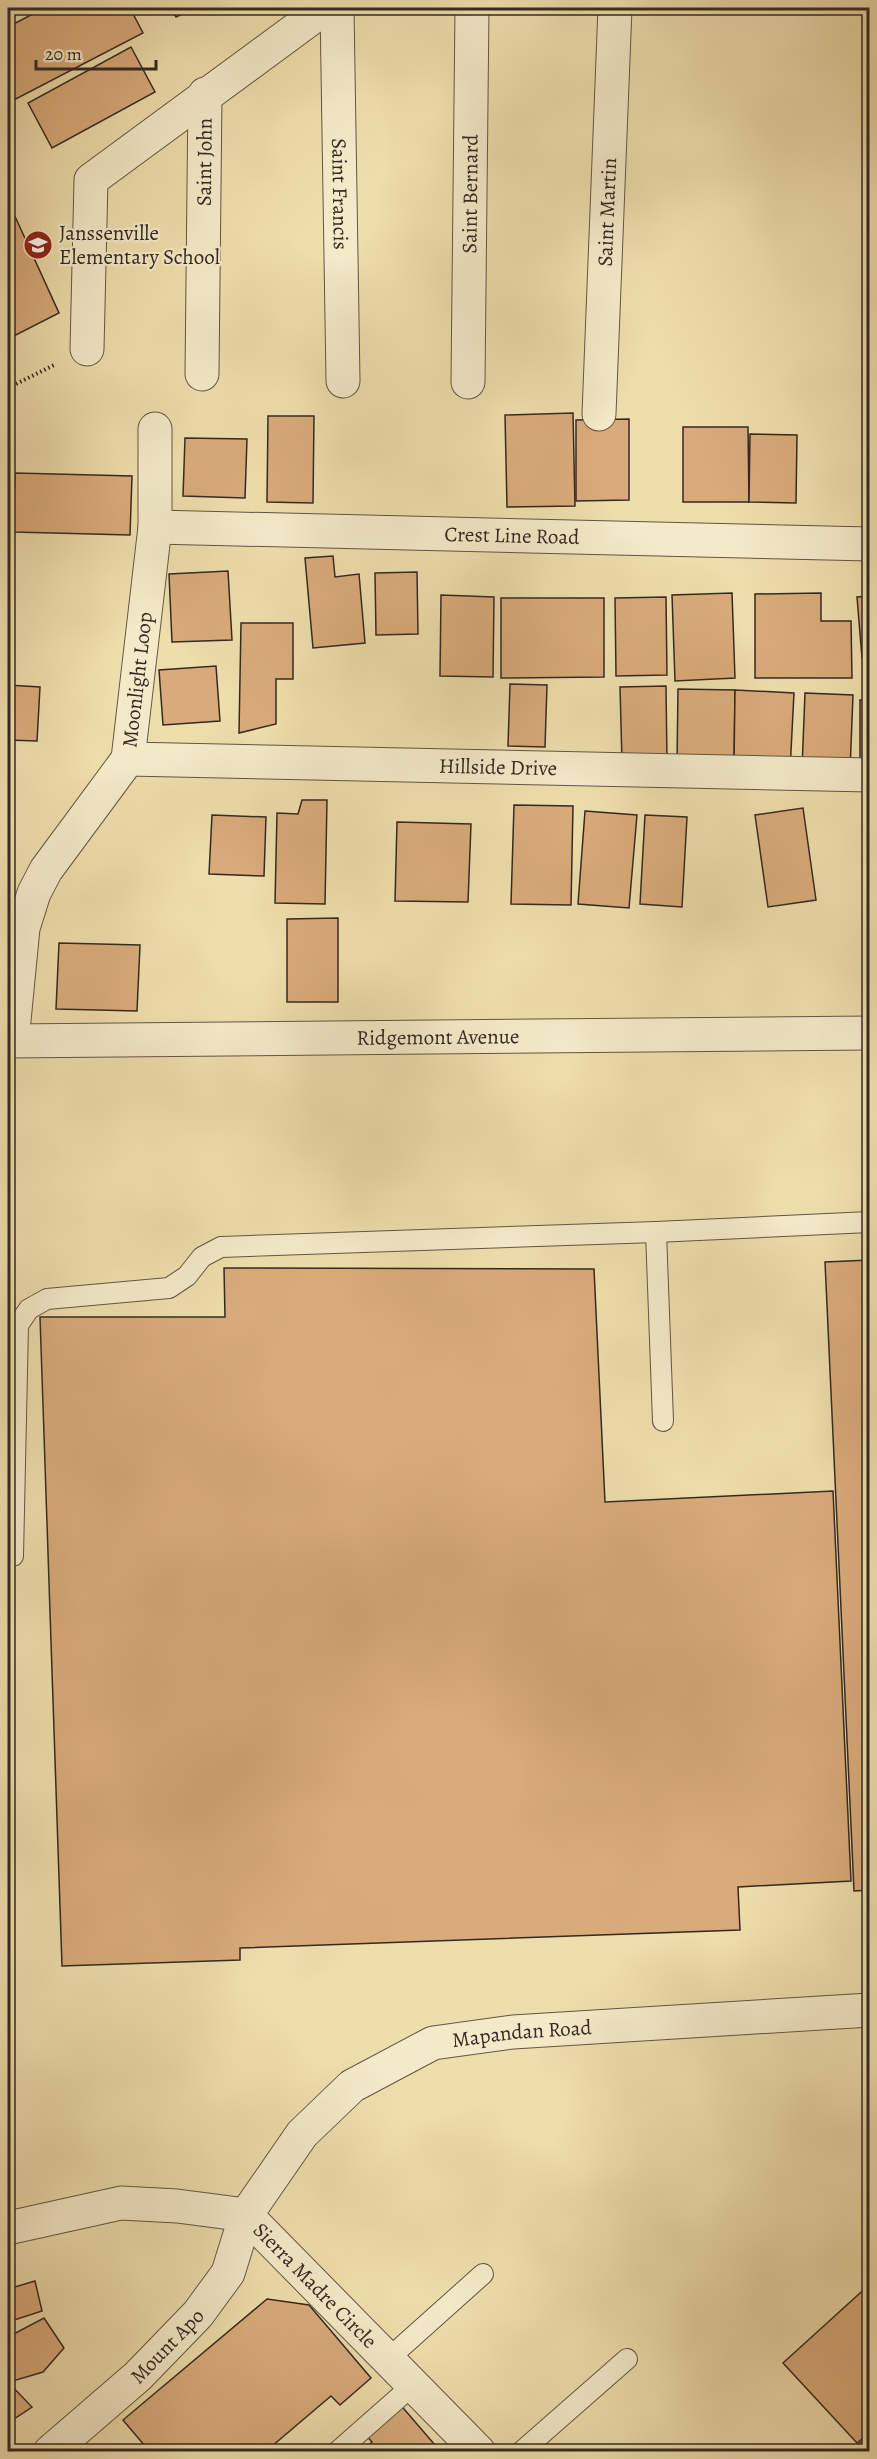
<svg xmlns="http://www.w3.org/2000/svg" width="877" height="2459" viewBox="0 0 877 2459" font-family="Alegreya,serif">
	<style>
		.building { fill: #d9ab7a; stroke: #342923; stroke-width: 1.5 }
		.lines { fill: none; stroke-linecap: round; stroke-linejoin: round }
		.service-casing { stroke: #625645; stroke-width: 22 }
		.minor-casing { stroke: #625645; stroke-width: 35 }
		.path { stroke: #342923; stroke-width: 4; stroke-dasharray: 1.5 3; stroke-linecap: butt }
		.service { stroke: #f4eac9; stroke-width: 20 }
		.minor { stroke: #f4eac9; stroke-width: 33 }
		.labels { text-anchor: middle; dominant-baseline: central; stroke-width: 4.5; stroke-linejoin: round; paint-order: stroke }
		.street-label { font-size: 21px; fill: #342923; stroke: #f4eac9 }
		.poi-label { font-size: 21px; fill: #342923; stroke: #f4eac9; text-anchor: start }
	</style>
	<rect width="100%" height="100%" fill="#eedeac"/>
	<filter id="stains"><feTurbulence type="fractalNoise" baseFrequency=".00333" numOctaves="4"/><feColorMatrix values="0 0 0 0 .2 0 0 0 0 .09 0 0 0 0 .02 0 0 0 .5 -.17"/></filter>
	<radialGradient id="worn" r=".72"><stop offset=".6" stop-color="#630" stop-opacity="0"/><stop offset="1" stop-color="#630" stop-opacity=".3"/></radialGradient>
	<g class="building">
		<polygon points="44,8 130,8 143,33 8,103 8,27"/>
		<polygon points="170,8 194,8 176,17"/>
		<polygon points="131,47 155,92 52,148 28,103"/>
		<polygon points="8,201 59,313 8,339"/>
		<polygon points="573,413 575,506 507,507 505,415"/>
		<polygon points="268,416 314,416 313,503 267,502"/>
		<polygon points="629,419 629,500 576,501 576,420"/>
		<polygon points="683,427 748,427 749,502 683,502"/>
		<polygon points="750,434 797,435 796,503 749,502"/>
		<polygon points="185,438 247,439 245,498 183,496"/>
		<polygon points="15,473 132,476 130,535 13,532"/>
		<polygon points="333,556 335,577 359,574 365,643 313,648 305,558"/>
		<polygon points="228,571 232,640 172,642 169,574"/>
		<polygon points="417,572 418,634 376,635 375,573"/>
		<polygon points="732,593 735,678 675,681 672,595"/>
		<polygon points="821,593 821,621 851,621 852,678 755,678 755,594"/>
		<polygon points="441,595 494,597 493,677 440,676"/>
		<polygon points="870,596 870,657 862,658 857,597"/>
		<polygon points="666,597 667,675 616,676 615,598"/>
		<polygon points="501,598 604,598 604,677 501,678"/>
		<polygon points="241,623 293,623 293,679 276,679 276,724 239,733"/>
		<polygon points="216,666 220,721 163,725 159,670"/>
		<polygon points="510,684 547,685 545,747 508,746"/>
		<polygon points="8,685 40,687 37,741 8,740"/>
		<polygon points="666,686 667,761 622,762 620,687"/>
		<polygon points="678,689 735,690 734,764 677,763"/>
		<polygon points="735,690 794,693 790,771 734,764"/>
		<polygon points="805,693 853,695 850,771 802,769"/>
		<polygon points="860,700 870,700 870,758 860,759"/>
		<polygon points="8,747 12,747 11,800 8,800"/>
		<polygon points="302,800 327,800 325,904 275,903 277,813 298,814"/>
		<polygon points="514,805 573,806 571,905 511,904"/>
		<polygon points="803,808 816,900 768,907 755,815"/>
		<polygon points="585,811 637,815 629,908 578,904"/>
		<polygon points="212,815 266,817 264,876 209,874"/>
		<polygon points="645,815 687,817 682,907 640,904"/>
		<polygon points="397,822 471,824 468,902 395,901"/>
		<polygon points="338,918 338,1002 287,1002 287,919"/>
		<polygon points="59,943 140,945 137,1011 56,1009"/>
		<polygon points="870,1260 870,1890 854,1891 825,1262"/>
		<polygon points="224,1268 594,1269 605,1502 833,1491 851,1881 738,1887 740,1930 240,1948 240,1960 62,1966 40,1317 225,1317"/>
		<polygon points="35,2281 42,2311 8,2322 8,2289"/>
		<polygon points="870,2284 870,2432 857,2443 783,2363"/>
		<polygon points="267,2299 309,2305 371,2378 340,2405 331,2396 265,2452 150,2452 123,2420"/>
		<polygon points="44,2318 64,2348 43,2372 13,2381 8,2375 8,2337"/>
		<polygon points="8,2382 32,2407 11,2421 8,2420"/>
		<polygon points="398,2402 441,2452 361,2452 372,2442 363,2432"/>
		<polygon points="870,2434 870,2452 859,2452 855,2447"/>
	</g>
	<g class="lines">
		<g class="service-casing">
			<g id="service">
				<polyline points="656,1232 663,1421"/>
				<polyline points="13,1556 18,1325 29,1309 47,1299 169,1288 187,1276 202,1257 221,1247 656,1232 870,1222"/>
				<polyline points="388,2359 483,2274"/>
				<polyline points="337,2452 413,2385"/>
				<polyline points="521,2452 627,2359"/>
			</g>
		</g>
		<g class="minor-casing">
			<g id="minor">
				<path id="s1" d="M337,8L343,381"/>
				<polyline points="87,349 91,180 325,8"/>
				<path id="s2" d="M202,374L205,94"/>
				<path id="s3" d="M468,382L472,8"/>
				<path id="s4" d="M599,414L615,8"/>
				<path id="s5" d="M155,527L870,544"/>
				<path id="s6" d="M128,759L870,775"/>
				<path id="s7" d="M8,1041L870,1033"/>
				<path id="s8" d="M12,1041L23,928L34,893L46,870L128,759L155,527V429"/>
				<path id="s9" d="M8,2228L121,2203L177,2206L246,2215L479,2452"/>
				<path id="s10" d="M50,2452L138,2376L198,2314L228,2273L246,2215L302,2134L352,2086L433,2043L513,2032L870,2010"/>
			</g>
		</g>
		<polyline class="path" points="8,388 54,365"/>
		<use href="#service" class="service"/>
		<use href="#minor" class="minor"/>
	</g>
	<defs>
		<g id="school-disc" transform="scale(1.5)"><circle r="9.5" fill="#8f2418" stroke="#f4eac9"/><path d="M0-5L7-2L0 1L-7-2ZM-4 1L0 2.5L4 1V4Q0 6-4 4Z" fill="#fff"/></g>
	</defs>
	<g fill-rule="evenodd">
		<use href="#school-disc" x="38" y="245"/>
	</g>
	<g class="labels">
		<g class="street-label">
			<text stroke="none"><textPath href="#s2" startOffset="212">Saint John</textPath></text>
			<text stroke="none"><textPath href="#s1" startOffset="186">Saint Francis</textPath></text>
			<text stroke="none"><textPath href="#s3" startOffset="188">Saint Bernard</textPath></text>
			<text stroke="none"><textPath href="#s4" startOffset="202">Saint Martin</textPath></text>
			<text stroke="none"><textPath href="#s5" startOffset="357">Crest Line Road</textPath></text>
			<text stroke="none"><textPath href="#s8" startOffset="394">Moonlight Loop</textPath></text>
			<text stroke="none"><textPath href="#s6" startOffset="370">Hillside Drive</textPath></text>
			<text stroke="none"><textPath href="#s7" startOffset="430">Ridgemont Avenue</textPath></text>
			<text stroke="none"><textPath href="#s10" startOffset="663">Mapandan Road</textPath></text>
			<text stroke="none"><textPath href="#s9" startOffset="340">Sierra Madre Circle</textPath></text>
			<text stroke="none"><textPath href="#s10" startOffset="158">Mount Apo</textPath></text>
		</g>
		<g class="poi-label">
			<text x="59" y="233">Janssenville<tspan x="59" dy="24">Elementary School</tspan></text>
		</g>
	</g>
	<rect width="877" height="2459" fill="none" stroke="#eedeac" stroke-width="30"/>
	<rect x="9" y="9" width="859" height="2441" fill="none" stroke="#342923" stroke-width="3"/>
	<rect x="15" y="15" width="847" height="2429" fill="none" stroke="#342923" stroke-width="1.5"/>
	<path d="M36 60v9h120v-9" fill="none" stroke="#342923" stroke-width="3"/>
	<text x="45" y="60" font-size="18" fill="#342923" stroke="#f4eac9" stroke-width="4.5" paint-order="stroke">20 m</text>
	<rect width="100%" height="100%" filter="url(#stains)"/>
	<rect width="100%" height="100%" fill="url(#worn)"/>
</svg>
